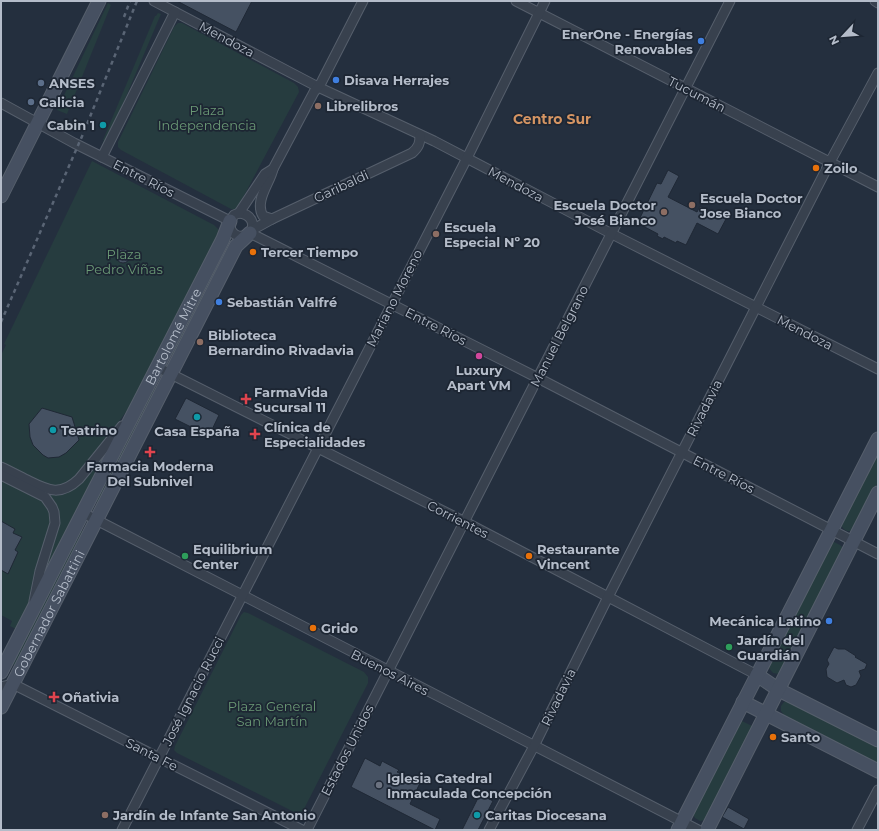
<svg xmlns="http://www.w3.org/2000/svg" width="879" height="831" viewBox="0 0 879 831" font-family="Montserrat,sans-serif">
	<style>
		.green { fill: #263c3f }
		.building { fill: #455162; stroke: #1f2835 }
		.lines { fill: none; stroke-linecap: round; stroke-linejoin: round }
		.street-casing { stroke: #565f6c; stroke-width: 11 }
		.secondary-casing { stroke: #565f6c; stroke-width: 15 }
		.street { stroke: #38414e; stroke-width: 9 }
		.secondary { stroke: #465061; stroke-width: 13 }
		.rail { stroke: #5a6575; stroke-width: 2.5; stroke-dasharray: 4 4; stroke-linecap: butt }
		.shop-dot { fill: #3f7fe0; stroke: #1d2633; stroke-width: 1.5 }
		.service-dot { fill: #5c6f8a; stroke: #1d2633; stroke-width: 1.5 }
		.education-dot { fill: #8d6e63; stroke: #1d2633; stroke-width: 1.5 }
		.culture-dot { fill: #0f9aa8; stroke: #1d2633; stroke-width: 1.5 }
		.food-dot { fill: #e8710a; stroke: #1d2633; stroke-width: 1.5 }
		.hotel-dot { fill: #d1479c; stroke: #1d2633; stroke-width: 1.5 }
		.health-dot { fill: #e0444e; stroke: #1d2633; stroke-width: 1.5 }
		.leisure-dot { fill: #2e9e5b; stroke: #1d2633; stroke-width: 1.5 }
		.worship-dot { fill: #6b7280; stroke: #1d2633; stroke-width: 1.5 }
		.labels { text-anchor: middle; dominant-baseline: central; stroke-width: 3.5; stroke-linejoin: round; paint-order: stroke }
		.poi-label { font-size: 13px; font-weight: bold; fill: #b4bcc9; stroke: #1d2633; text-anchor: start }
		.street-label { font-size: 13px; fill: #b4bcc9; stroke: #1d2633 }
		.park-label { font-size: 13px; fill: #6b9a76; stroke: #1d2633 }
		.neighbourhood-label { font-size: 14px; font-weight: bold; fill: #d59563; stroke: #1d2633 }
	</style>
	<rect width="100%" height="100%" fill="#242f3e"/>
	<g class="green">
		<polygon points="108,3 111,5 67,114 57,110"/>
		<polygon points="158,13 161,14 105,146 102,145 104,140 103,140 155,16 156,16"/>
		<polygon points="178,23 182,23 294,83 298,87 299,92 238,207 235,210 231,209 121,150 118,147 118,142 174,27"/>
		<polygon points="92,161 214,225 218,229 219,234 134,401 98,450 75,478 59,487 43,484 1,462 1,355 6,345 4,344"/>
		<polygon points="221,252 226,255 173,356 170,354"/>
		<polygon points="154,385 156,386 158,388 99,502 95,501"/>
		<polygon points="108,449 41,582 57,524 47,493 63,494 77,487"/>
		<path d="M878,449V482L854,529C849,533 843,531 841,524Z"/>
		<polygon points="1,479 44,502 47,505 52,520 30,603 16,629 10,626 12,621 1,615"/>
		<polygon points="80,530 83,532 16,665 12,665"/>
		<polygon points="834,542 840,545 843,548 779,674 773,673 768,667 831,543"/>
		<polygon points="244,612 248,613 364,672 368,677 368,683 303,811 300,814 296,813 177,753 174,750 175,746 241,615"/>
		<polygon points="789,701 878,746 878,763 784,715 781,711 781,706 784,702"/>
		<polygon points="740,720 754,727 705,820 700,821 695,818 693,814"/>
	</g>
	<g class="building">
		<polygon points="177,1 252,1 236,32"/>
		<polygon points="668,170 679,176 668,197 697,212 700,206 726,219 718,234 697,223 686,245 677,241 676,243 664,237 663,239 657,236 658,234 641,225 636,226 657,183 661,184"/>
		<circle cx="123" cy="256" r="7"/>
		<polygon points="186,398 219,415 209,436 175,419"/>
		<polygon points="42,408 72,417 79,440 66,453 59,457 48,458 43,455 33,445 30,437 29,424"/>
		<polygon points="1,521 15,529 13,533 22,537 15,550 18,552 8,574 1,570"/>
		<polygon points="834,647 838,649 845,649 856,656 855,657 867,664 865,669 859,671 861,676 856,685 851,687 846,685 844,680 837,683 827,677 826,669 829,664 827,660"/>
		<polygon points="365,758 380,766 382,761 399,770 397,772 420,783 410,804 440,819 435,830 351,787"/>
		<polygon points="480,794 493,801 478,830 462,830"/>
		<polygon points="728,807 749,819 744,829 722,817"/>
	</g>
	<g class="lines">
		<g class="street-casing">
			<g id="street">
				<polyline points="154,1 318,87 434,141 612,234 878,369"/>
				<polyline points="516,1 878,187"/>
				<polyline points="875,1 878,3"/>
				<path d="M1,103L74,143L230,221C228,233 239,241 250,233L538,378L878,554"/>
				<polyline points="102,157 175,12"/>
				<path d="M239,213C251,214 256,224 250,233"/>
				<path d="M272,219L263,216C254,201 270,183 273,169"/>
				<polyline points="230,221 234,215 239,213 265,174 273,169 314,92 321,83 363,1"/>
				<path d="M252,230L272,219L412,153C419,147 420,143 420,135"/>
				<polyline points="157,367 465,522 757,675"/>
				<path d="M1,467C10,471 19,476 29,481C49,491 61,496 79,479L122,426"/>
				<polyline points="1,475 45,497 52,507 54,512 55,523 40,571 34,601"/>
				<polyline points="83,513 698,830"/>
				<polyline points="1,687 13,684 302,830"/>
				<polyline points="122,830 467,158 545,1"/>
				<polyline points="307,830 730,1"/>
				<polyline points="489,830 534,746 608,597 830,162 878,73"/>
				<polyline points="857,830 878,790"/>
			</g>
		</g>
		<g class="secondary-casing">
			<g id="secondary">
				<polyline points="1,196 99,1"/>
				<path id="s1" d="M1,672L223,239L230,221"/>
				<polyline points="757,675 779,690 878,740"/>
				<polyline points="743,702 878,771"/>
				<path id="s2" d="M1,707L236,246L250,233"/>
				<polyline points="678,830 878,439"/>
				<polyline points="707,830 878,493"/>
			</g>
		</g>
		<use href="#street" class="street"/>
		<use href="#secondary" class="secondary"/>
		<g class="rail">
			<polyline points="124,17 130,1"/>
			<polyline points="1,322 83,134 137,1"/>
		</g>
	</g>
	<g class="shop-dot">
		<circle cx="701" cy="41" r="4"/>
		<circle cx="336" cy="80" r="4"/>
		<circle cx="219" cy="302" r="4"/>
		<circle cx="829" cy="621" r="4"/>
	</g>
	<g class="service-dot">
		<circle cx="41" cy="83" r="4"/>
		<circle cx="31" cy="102" r="4"/>
	</g>
	<g class="education-dot">
		<circle cx="318" cy="106" r="4"/>
		<circle cx="692" cy="205" r="4"/>
		<circle cx="664" cy="212" r="4"/>
		<circle cx="436" cy="234" r="4"/>
		<circle cx="200" cy="342" r="4"/>
		<circle cx="105" cy="815" r="4"/>
	</g>
	<g class="culture-dot">
		<circle cx="103" cy="125" r="4"/>
		<circle cx="197" cy="417" r="4"/>
		<circle cx="53" cy="430" r="4"/>
		<circle cx="477" cy="815" r="4"/>
	</g>
	<g class="food-dot">
		<circle cx="816" cy="168" r="4"/>
		<circle cx="253" cy="252" r="4"/>
		<circle cx="529" cy="556" r="4"/>
		<circle cx="313" cy="628" r="4"/>
		<circle cx="773" cy="737" r="4"/>
	</g>
	<circle class="hotel-dot" cx="479" cy="356" r="4"/>
	<g class="health-dot">
		<path d="M244 393h4v4h4v4h-4v4h-4v-4h-4v-4h4z"/>
		<path d="M253 428h4v4h4v4h-4v4h-4v-4h-4v-4h4z"/>
		<path d="M148 446h4v4h4v4h-4v4h-4v-4h-4v-4h4z"/>
		<path d="M52 691h4v4h4v4h-4v4h-4v-4h-4v-4h4z"/>
	</g>
	<g class="leisure-dot">
		<circle cx="185" cy="556" r="4"/>
		<circle cx="729" cy="647" r="4"/>
	</g>
	<circle class="worship-dot" cx="379" cy="785" r="4"/>
	<g class="labels">
		<g class="poi-label">
			<text x="693" y="34" text-anchor="end">EnerOne - Energías<tspan x="693" dy="15">Renovables</tspan></text>
			<text x="344" y="80">Disava Herrajes</text>
			<text x="49" y="83">ANSES</text>
			<text x="39" y="102">Galicia</text>
			<text x="326" y="106">Librelibros</text>
			<text x="95" y="125" text-anchor="end">Cabin 1</text>
			<text x="824" y="168">Zoilo</text>
			<text x="700" y="198">Escuela Doctor<tspan x="700" dy="15">Jose Bianco</tspan></text>
			<text x="656" y="205" text-anchor="end">Escuela Doctor<tspan x="656" dy="15">José Bianco</tspan></text>
			<text x="444" y="227">Escuela<tspan x="444" dy="15">Especial Nº 20</tspan></text>
			<text x="261" y="252">Tercer Tiempo</text>
			<text x="227" y="302">Sebastián Valfré</text>
			<text x="208" y="335">Biblioteca<tspan x="208" dy="15">Bernardino Rivadavia</tspan></text>
			<text x="479" y="370" text-anchor="middle">Luxury<tspan x="479" dy="15">Apart VM</tspan></text>
			<text x="254" y="392">FarmaVida<tspan x="254" dy="15">Sucursal 11</tspan></text>
			<text x="264" y="427">Clínica de<tspan x="264" dy="15">Especialidades</tspan></text>
			<text x="61" y="430">Teatrino</text>
			<text x="197" y="431" text-anchor="middle">Casa España</text>
			<text x="150" y="466" text-anchor="middle">Farmacia Moderna<tspan x="150" dy="15">Del Subnivel</tspan></text>
			<text x="193" y="549">Equilibrium<tspan x="193" dy="15">Center</tspan></text>
			<text x="537" y="549">Restaurante<tspan x="537" dy="15">Vincent</tspan></text>
			<text x="821" y="621" text-anchor="end">Mecánica Latino</text>
			<text x="321" y="628">Grido</text>
			<text x="737" y="640">Jardín del<tspan x="737" dy="15">Guardián</tspan></text>
			<text x="62" y="697">Oñativia</text>
			<text x="781" y="737">Santo</text>
			<text x="387" y="778">Iglesia Catedral<tspan x="387" dy="15">Inmaculada Concepción</tspan></text>
			<text x="113" y="815">Jardín de Infante San Antonio</text>
			<text x="485" y="815">Caritas Diocesana</text>
		</g>
		<g class="street-label">
			<text transform="translate(227 39) rotate(28)">Mendoza</text>
			<text transform="translate(697 94) rotate(27)">Tucumán</text>
			<text transform="translate(144 178) rotate(27)">Entre Ríos</text>
			<text transform="translate(516 184) rotate(28)">Mendoza</text>
			<text transform="translate(341 186) rotate(-25)">Garibaldi</text>
			<text transform="translate(394 298) rotate(-63)">Mariano Moreno</text>
			<text transform="translate(436 326) rotate(27)">Entre Ríos</text>
			<text transform="translate(805 332) rotate(27)">Mendoza</text>
			<text stroke="none"><textPath href="#s1" startOffset="377">Bartolomé Mitre</textPath></text>
			<text transform="translate(559 336) rotate(-63)">Manuel Belgrano</text>
			<text transform="translate(704 408) rotate(-63)">Rivadavia</text>
			<text transform="translate(724 474) rotate(27)">Entre Ríos</text>
			<text transform="translate(458 519) rotate(27)">Corrientes</text>
			<text stroke="none"><textPath href="#s2" startOffset="105">Gobernador Sabattini</textPath></text>
			<text transform="translate(390 672) rotate(27)">Buenos Aires</text>
			<text transform="translate(193 691) rotate(-63)">José Ignacio Rucci</text>
			<text transform="translate(558 697) rotate(-64)">Rivadavia</text>
			<text transform="translate(347 750) rotate(-63)">Estados Unidos</text>
			<text transform="translate(152 754) rotate(27)">Santa Fe</text>
		</g>
		<g class="park-label">
			<text x="207" y="110">Plaza<tspan x="207" dy="15">Independencia</tspan></text>
			<text x="124" y="254">Plaza<tspan x="124" dy="15">Pedro Viñas</tspan></text>
			<text x="272" y="706">Plaza General<tspan x="272" dy="15">San Martín</tspan></text>
		</g>
		<g class="neighbourhood-label">
			<text x="552" y="119">Centro Sur</text>
		</g>
	</g>
	<rect width="879" height="831" fill="none" stroke="#b4bcc9" stroke-width="4"/>
	<g transform="translate(843 36) rotate(244)" stroke="#1d2633" stroke-width="3" paint-order="stroke">
	<path d="M0-3L7 15L0 10L-7 15Z" fill="#b4bcc9"/>
	<text y="-6" font-size="11" font-weight="bold" text-anchor="middle" fill="#b4bcc9">N</text>
	</g>
</svg>
